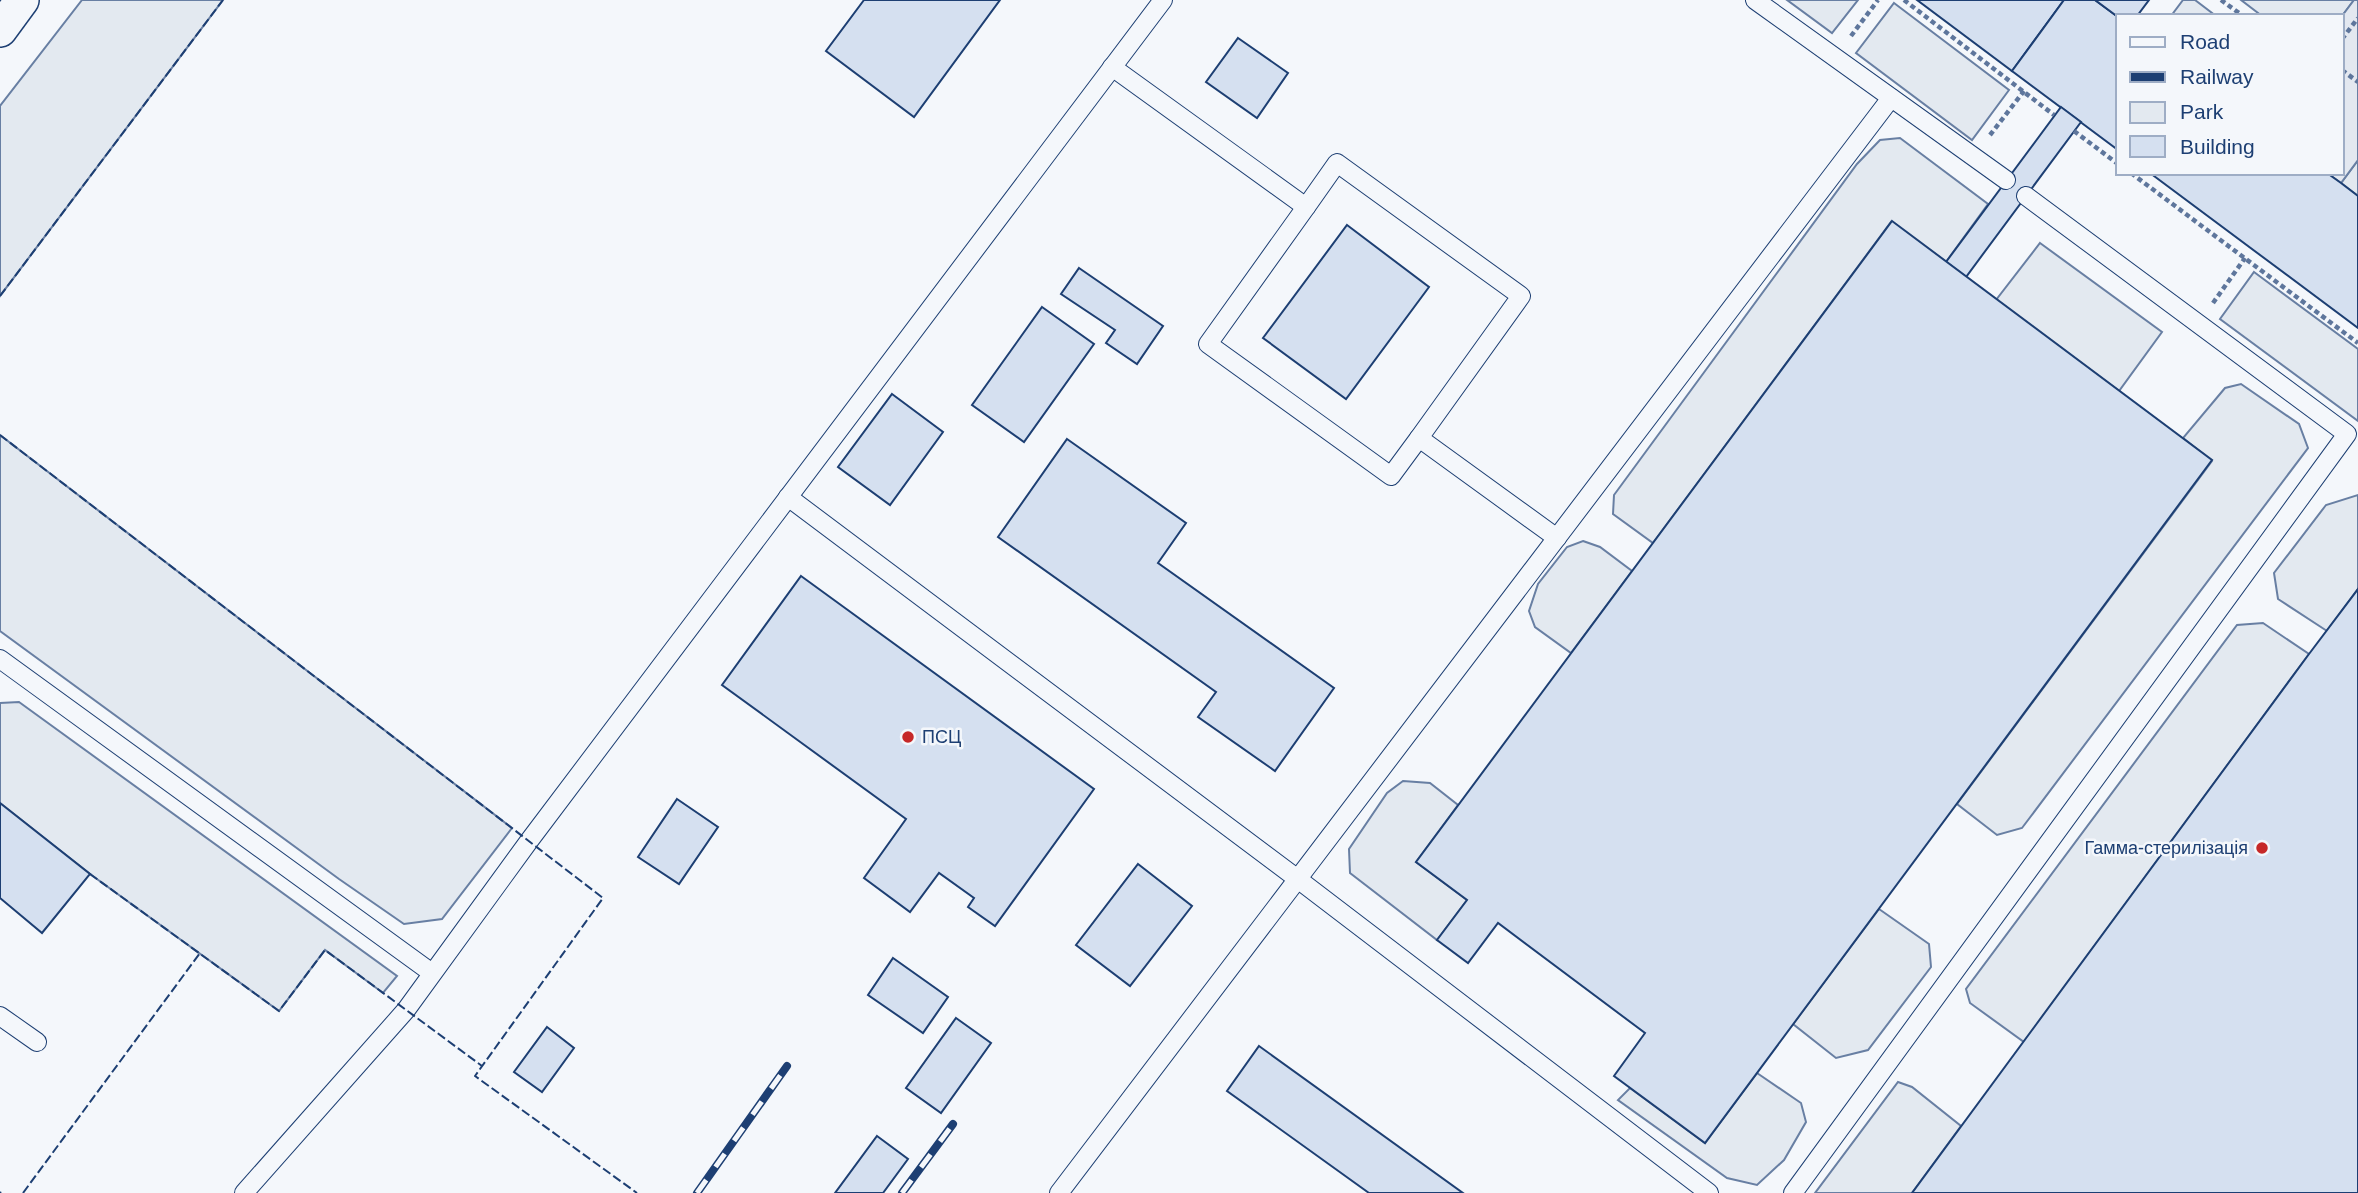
<svg xmlns="http://www.w3.org/2000/svg" width="2358" height="1193" viewBox="0 0 2358 1193" font-family="Arial,sans-serif">
	<style>
		.green { fill: #e3e9f0; stroke: #687fa3; stroke-width: 2 }
		.parking { fill: #e3e8f0; stroke: #687fa3; stroke-width: 2 }
		.building { fill: #d5e0f0; stroke: #1d3f73; stroke-width: 2 }
		.lines { fill: none; stroke-linecap: round; stroke-linejoin: round }
		.service-casing { stroke: #1d3f73; stroke-width: 20 }
		.minor-casing { stroke: #1d3f73; stroke-width: 36 }
		.path { stroke: #5e769c; stroke-width: 4.5; stroke-dasharray: 5 3.5; stroke-linecap: butt }
		.service { stroke: #f4f7fb; stroke-width: 18 }
		.minor { stroke: #f4f7fb; stroke-width: 33 }
		.rail-casing { stroke: #1d3f73; stroke-width: 8 }
		.rail { stroke: #f4f7fb; stroke-width: 5; stroke-dasharray: 16; stroke-linecap: butt }
		.fence { stroke: #1d3f73; stroke-width: 2; stroke-dasharray: 9 3.5; stroke-linecap: butt }
		.poi-dot { fill: #c62828; stroke: #f4f7fb; stroke-width: 2.5 }
		.labels { text-anchor: middle; dominant-baseline: central; stroke-width: 5; stroke-linejoin: round; paint-order: stroke }
		.poi-label { font-size: 18px; fill: #1d3f73; stroke: #f4f7fb; text-anchor: start }
	</style>
	<rect width="100%" height="100%" fill="#f4f7fb"/>
	<g class="green">
		<polygon points="82,0 223,0 0,296 0,106"/>
		<polygon points="1787,0 1858,0 1832,33"/>
		<polygon points="2183,0 2195,0 2216,16 2171,16"/>
		<polygon points="2241,0 2354,0 2342,16 2262,16"/>
		<polygon points="1894,3 2009,90 1972,140 1856,53"/>
		<polygon points="1900,138 1988,204 1946,262 1891,222 1653,543 1613,514 1614,495 1857,164 1880,140"/>
		<polygon points="2358,160 2358,196 2341,183"/>
		<polygon points="2040,243 2162,332 2119,391 1996,300"/>
		<polygon points="2254,272 2358,349 2358,421 2220,319"/>
		<polygon points="2241,384 2299,424 2308,448 2022,828 1997,835 1957,804 2212,461 2183,438 2225,388"/>
		<polygon points="0,435 512,828 442,919 404,924 339,879 0,631"/>
		<polygon points="2358,495 2358,589 2327,631 2278,599 2274,573 2326,505"/>
		<polygon points="1583,541 1600,547 1632,571 1571,653 1535,627 1529,611 1538,584 1567,547"/>
		<polygon points="2263,623 2309,654 2024,1042 1970,1003 1966,989 2237,625"/>
		<polygon points="19,702 397,976 383,993 325,950 279,1011 90,874 0,803 0,703"/>
		<polygon points="1403,781 1430,783 1458,805 1416,862 1467,900 1437,940 1350,873 1349,849 1387,793"/>
		<polygon points="1879,909 1929,944 1931,967 1868,1050 1836,1058 1793,1024"/>
		<polygon points="1757,1073 1801,1103 1806,1122 1784,1160 1757,1185 1727,1178 1618,1100 1630,1088 1705,1143"/>
		<polygon points="1898,1082 1912,1087 1961,1126 1912,1193 1815,1193"/>
	</g>
	<polygon class="parking" points="2354,0 2358,0 2358,160 2341,183 2327,173 2342,173 2342,16"/>
	<g class="building">
		<polygon points="864,0 1000,0 914,117 826,51"/>
		<polygon points="1917,0 2064,0 2012,71"/>
		<polygon points="2064,0 2095,0 2118,17 2118,150 2012,71"/>
		<polygon points="2095,0 2149,0 2137,16 2118,17"/>
		<polygon points="1238,38 1288,73 1257,118 1206,82"/>
		<polygon points="2061,107 2081,122 1966,277 1946,262"/>
		<polygon points="2150,173 2327,173 2341,183 2358,196 2358,328"/>
		<polygon points="1892,221 2212,460 1705,1143 1614,1076 1645,1033 1498,923 1468,963 1437,940 1467,900 1416,862"/>
		<polygon points="1347,225 1429,287 1346,399 1263,338"/>
		<polygon points="1079,268 1163,326 1137,364 1106,343 1115,330 1061,294"/>
		<polygon points="1042,307 1094,344 1024,442 972,405"/>
		<polygon points="892,394 943,432 890,505 838,467"/>
		<polygon points="1067,439 1186,523 1158,563 1334,688 1275,771 1198,717 1216,692 998,537"/>
		<polygon points="801,576 1094,789 995,926 968,907 974,898 939,873 910,912 864,878 906,819 722,685"/>
		<polygon points="2358,589 2358,1193 1912,1193 2309,654"/>
		<polygon points="677,799 718,827 679,884 638,857"/>
		<polygon points="0,803 90,874 42,933 0,898"/>
		<polygon points="1138,864 1192,906 1130,986 1076,945"/>
		<polygon points="893,958 948,997 923,1033 868,995"/>
		<polygon points="956,1018 991,1043 941,1113 906,1088"/>
		<polygon points="547,1027 574,1048 542,1092 514,1072"/>
		<polygon points="1259,1046 1463,1193 1369,1193 1227,1091"/>
		<polygon points="877,1136 908,1159 883,1193 835,1193"/>
	</g>
	<g class="lines">
		<g class="service-casing">
			<g id="service">
				<polyline points="1755,0 2006,180"/>
				<polyline points="1112,67 1306,207 1337,163 1521,296 1419,438 1557,538"/>
				<polyline points="1306,207 1208,344 1391,476 1419,438"/>
				<polyline points="788,497 1299,880 1709,1193"/>
				<polyline points="0,659 432,973"/>
				<polyline points="0,1016 37,1042"/>
				<polyline points="244,1193 406,1010 529,841 1163,0"/>
				<polyline points="1059,1193 1891,98"/>
				<polyline points="1793,1193 2347,434 2026,196"/>
			</g>
		</g>
		<g class="minor-casing">
			<polyline id="minor" points="0,30 22,0"/>
		</g>
		<g class="path">
			<polyline points="1904,0 2054,115"/>
			<polyline points="2221,0 2243,16"/>
			<polyline points="1851,36 1878,0"/>
			<polyline points="2342,39 2358,18"/>
			<polyline points="2342,70 2358,82"/>
			<polyline points="2074,131 2118,164"/>
			<polyline points="1990,135 2024,91"/>
			<polyline points="2131,173 2358,343"/>
			<polyline points="2213,303 2245,258"/>
		</g>
		<use href="#service" class="service"/>
		<use href="#minor" class="minor"/>
		<g class="rail-casing">
			<g id="rail">
				<polyline points="697,1193 787,1066"/>
				<polyline points="902,1193 953,1124"/>
			</g>
		</g>
		<use href="#rail" class="rail"/>
		<g class="fence">
			<polyline points="0,296 223,0"/>
			<polyline points="0,435 603,898 475,1076 637,1193"/>
			<polyline points="90,874 279,1011 325,950 482,1066"/>
			<polyline points="0,1192 1,1193"/>
			<polyline points="23,1193 200,953"/>
		</g>
	</g>
	<g class="poi-dot">
		<circle cx="908" cy="737" r="7"/>
		<circle cx="2262" cy="848" r="7"/>
	</g>
	<g class="labels">
		<g class="poi-label">
			<text x="922" y="737">ПСЦ</text>
			<text x="2248" y="848" text-anchor="end">Гамма-стерилізація</text>
		</g>
	</g>
	<rect x="2116" y="14" width="228" height="161" fill="#f4f7fb" stroke="#9eadc5" stroke-width="2"/>
	<rect x="2130" y="37" width="35" height="10" fill="#f4f7fb" stroke="#9eadc5" stroke-width="2"/>
	<text x="2180" y="49" font-size="21" fill="#1d3f73">Road</text>
	<rect x="2130" y="72" width="35" height="10" fill="#1d3f73" stroke="#9eadc5" stroke-width="2"/>
	<text x="2180" y="84" font-size="21" fill="#1d3f73">Railway</text>
	<rect x="2130" y="102" width="35" height="21" fill="#e3e9f0" stroke="#9eadc5" stroke-width="2"/>
	<text x="2180" y="119" font-size="21" fill="#1d3f73">Park</text>
	<rect x="2130" y="136" width="35" height="21" fill="#d5e0f0" stroke="#9eadc5" stroke-width="2"/>
	<text x="2180" y="154" font-size="21" fill="#1d3f73">Building</text>
</svg>
